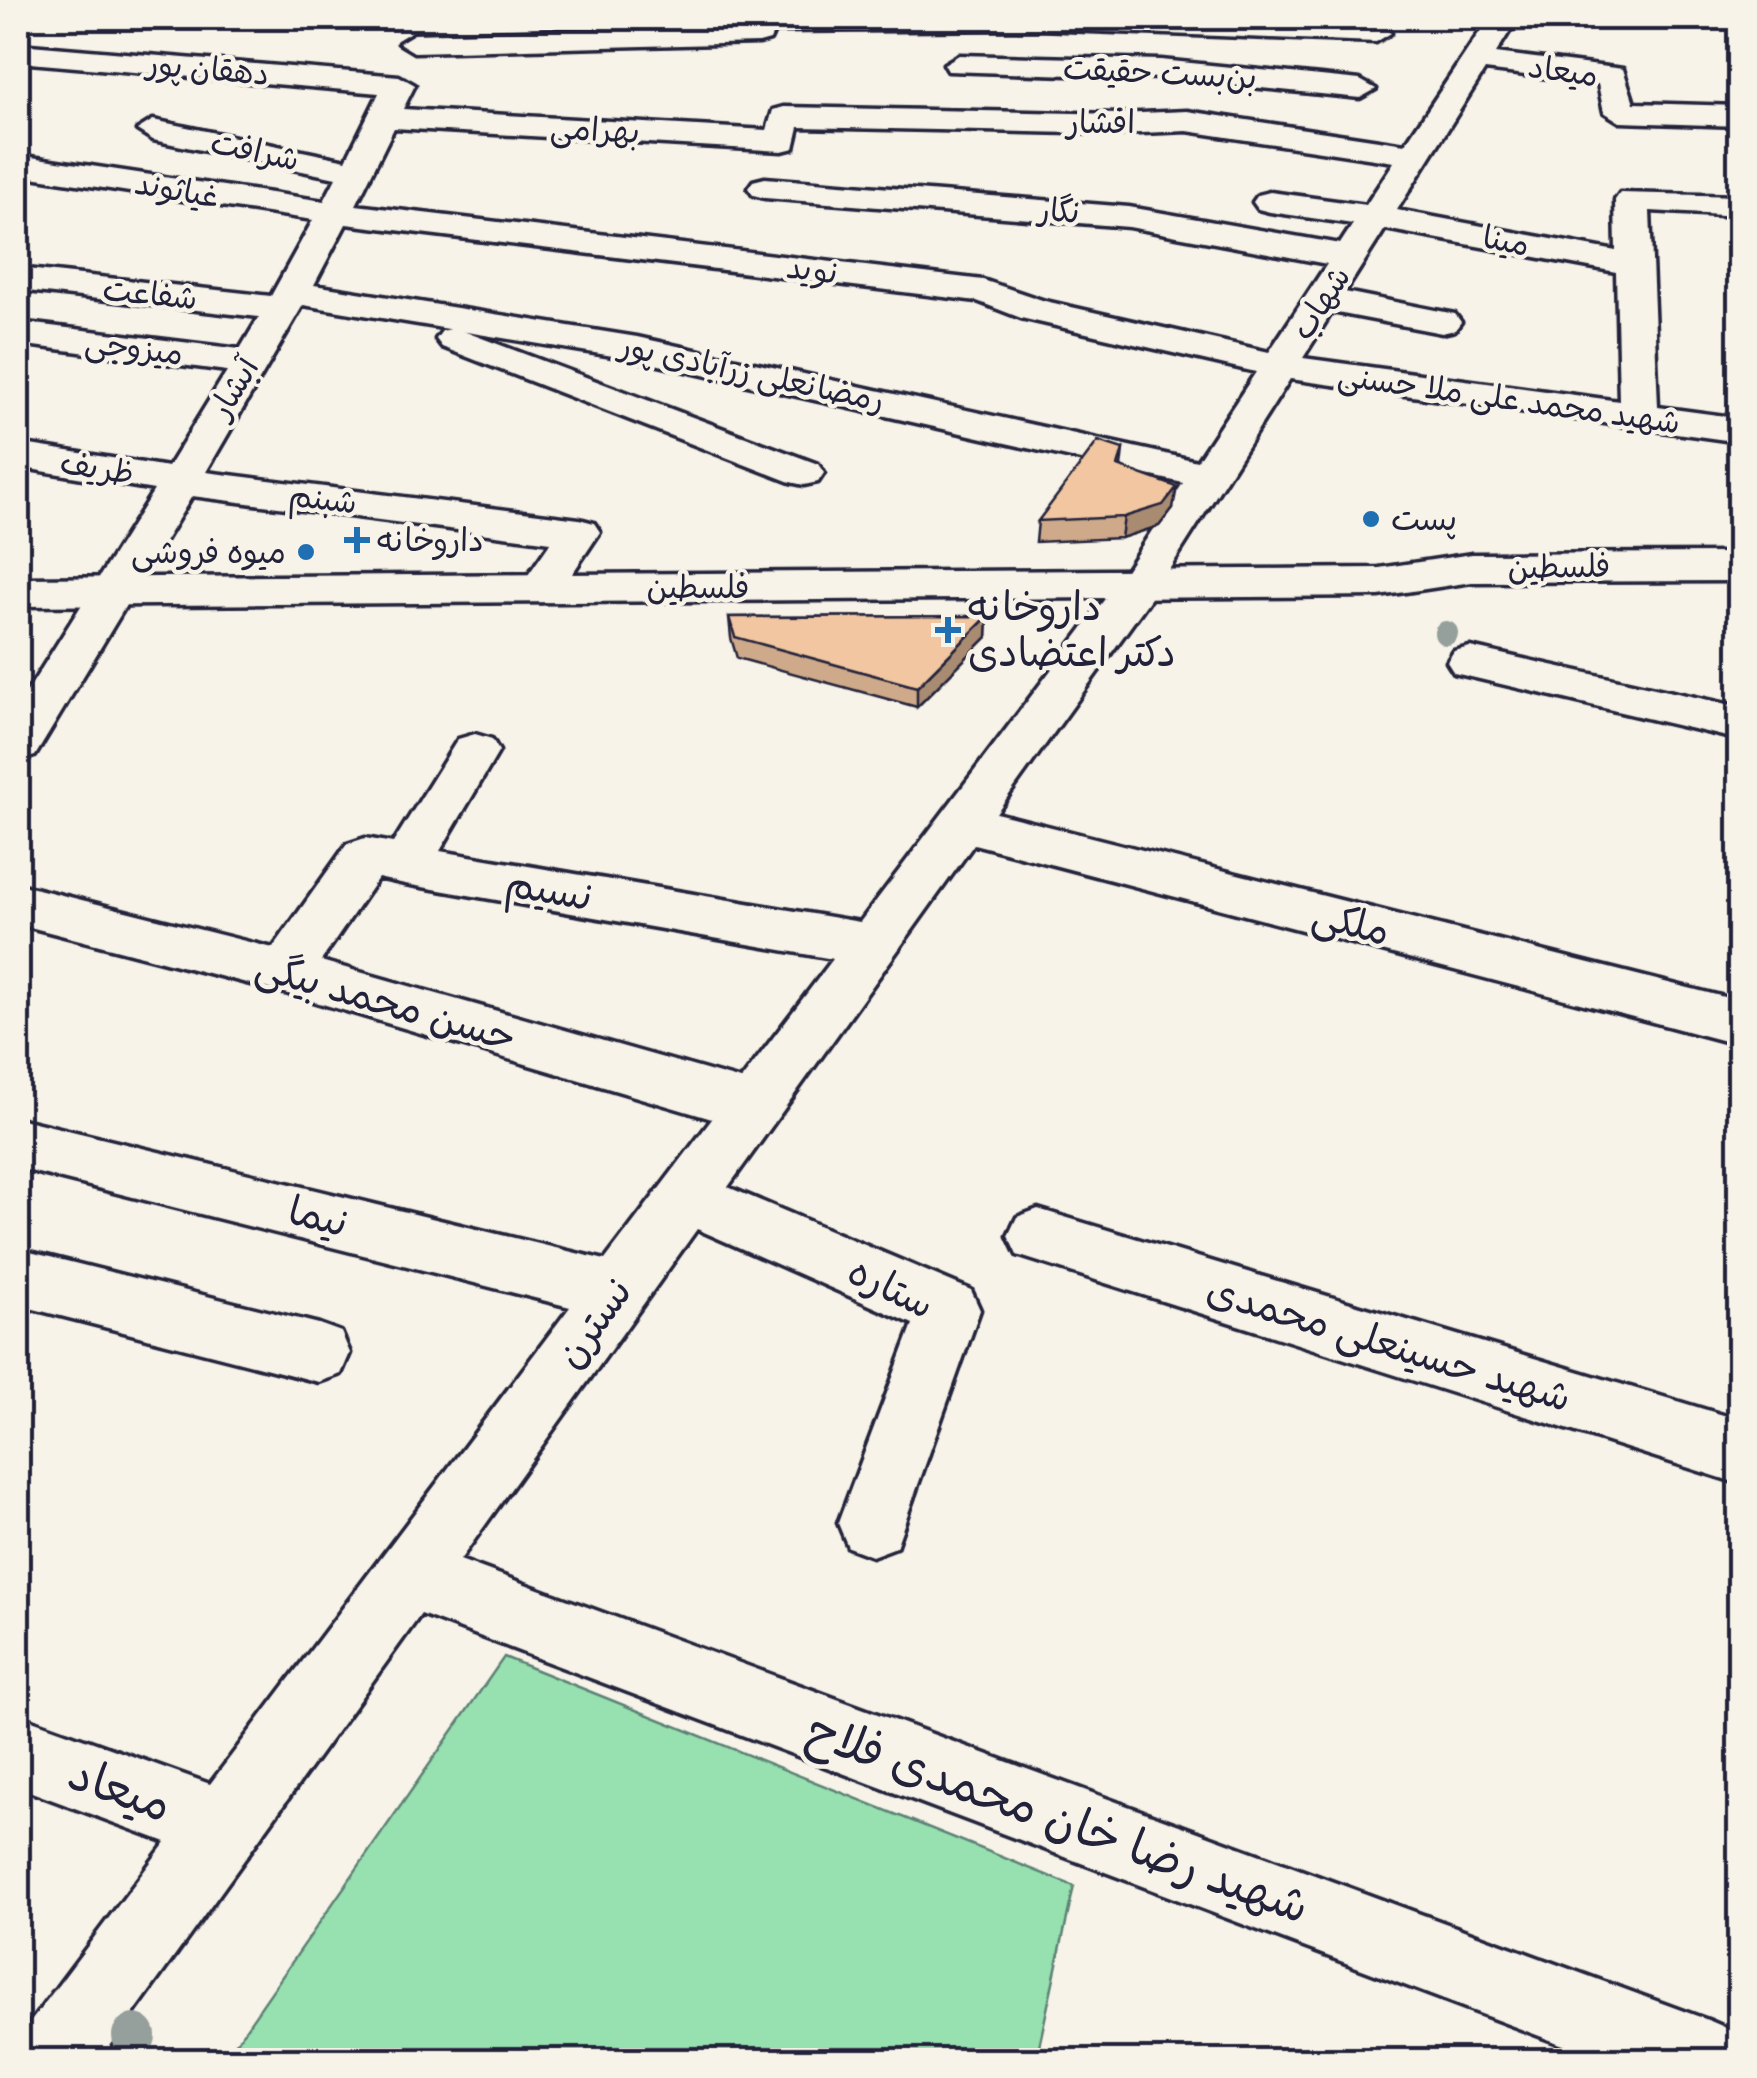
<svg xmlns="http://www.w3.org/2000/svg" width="1757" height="2078" viewBox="0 0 1757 2078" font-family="Caveat,'Playpen Sans Arabic',sans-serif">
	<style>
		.green { fill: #97e0af; stroke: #5c8175; stroke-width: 2.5 }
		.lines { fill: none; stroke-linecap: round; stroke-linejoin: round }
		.minor-casing { stroke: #22223b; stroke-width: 7 }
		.major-casing { stroke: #22223b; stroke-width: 7 }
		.minor { fill: #f7f3e8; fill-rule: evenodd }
		.major { fill: #f7f3e8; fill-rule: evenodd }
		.tree { fill: #959f9c }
		.wall { fill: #cfaa8a; stroke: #22223b; stroke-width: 2.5 }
		.shaded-wall { fill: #a98b71; stroke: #22223b; stroke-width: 2.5 }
		.building { fill: #f1c6a1; stroke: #22223b; stroke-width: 2.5 }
		.poi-dot { fill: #1f6fb2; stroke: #f7f3e8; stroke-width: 4 }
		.labels { text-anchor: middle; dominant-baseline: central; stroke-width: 9; stroke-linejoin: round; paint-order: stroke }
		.far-street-label { font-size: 32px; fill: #22223b; stroke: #f7f3e8 }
		.far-poi-label { font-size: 32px; fill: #22223b; stroke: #f7f3e8; text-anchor: start }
		.poi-label { font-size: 40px; fill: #22223b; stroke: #f7f3e8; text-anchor: start }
		.street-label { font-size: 40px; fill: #22223b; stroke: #f7f3e8 }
		.near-street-label { font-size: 48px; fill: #22223b; stroke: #f7f3e8 }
	</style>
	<rect width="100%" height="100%" fill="#f7f3e8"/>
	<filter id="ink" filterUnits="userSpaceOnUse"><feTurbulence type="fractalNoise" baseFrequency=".01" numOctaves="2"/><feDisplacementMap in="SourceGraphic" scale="20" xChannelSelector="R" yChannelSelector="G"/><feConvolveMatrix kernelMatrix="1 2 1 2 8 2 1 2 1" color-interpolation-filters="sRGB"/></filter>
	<g filter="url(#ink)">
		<polygon class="green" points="504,1657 1074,1886 1036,2060 224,2060"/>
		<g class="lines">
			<g class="minor-casing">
				<g id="minor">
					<polygon points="746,18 1206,18 1376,24 1391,33 1376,42 1038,29 774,31 770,40 759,43 414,52 399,43 414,34 743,25"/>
					<path d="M1489,18H1588L1584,24L1511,29L1496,53L1623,69L1634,103L1740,106V126L1620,122L1604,112L1598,84L1485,70L1397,210L1616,251L1615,200L1620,193L1740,196V216L1650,211L1658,407L1740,418V442L1290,379L1153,595L996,813L1740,1001V1045L974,844L728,1187L971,1290L980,1310L896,1547L872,1556L848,1547L838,1523L913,1324L697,1229L460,1560L1708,2020L1736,2032L1740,2060H1603L421,1614L100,2060H18L23,2032L166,1842L18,1787V1715L210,1784L570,1307L18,1168V1118L605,1260L712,1119L285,993L18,924V884L273,948L347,844L365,838L393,843L458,739L475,734L492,739L499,751L440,851L860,922L1123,575L1183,483L637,360L303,305L206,472L579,519L594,523L600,532L556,598L541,602L526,598L519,588L551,542L192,496L35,756L18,761V706L154,490L18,467V443L168,467L227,371L18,344V322L240,349L259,317L18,290V268L271,296L313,220L18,175V155L324,201L336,178L153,140L137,130L153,120L346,160L379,93L18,62V44L399,76L415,85L403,109L767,130L773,110L784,107L1119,114L1187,111L1405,144ZM799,127L1119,134L1187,131L1394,162L1366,205L1270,192L1258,195L1253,202L1258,209L1270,212L1353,224L1340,244L1129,207L765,178L753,181L748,188L753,195L765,198L1129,227L1327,264L1269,352L1045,301L983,280L356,205L394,128L782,151L794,148ZM346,224L977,301L1021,318L1256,372L1197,461L637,337L314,285ZM1385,229L1616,272L1619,401L1303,358L1332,312L1442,333L1455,330L1461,322L1455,314L1345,292ZM378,878L405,884L833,959L741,1080L321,961Z"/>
					<polygon points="959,55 1161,60 1360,80 1376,89 1360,98 1161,78 948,71 944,64"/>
					<polygon points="455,328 818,464 824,473 818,482 804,485 790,482 442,347 436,339 442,331"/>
					<polygon points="1470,647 1740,707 1740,740 1454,673 1447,662 1454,651"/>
					<polygon points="1038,1209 1740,1420 1740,1484 1017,1255 1008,1236 1017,1217"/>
					<polygon points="18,1249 319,1324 341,1332 350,1353 341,1374 319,1382 18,1305"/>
				</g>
			</g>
			<g class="major-casing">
				<polygon id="major" points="1740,553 1740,581 1472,582 1379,596 18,606 18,578 1379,568 1472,554"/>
			</g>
			<use href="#minor" class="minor"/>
			<use href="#major" class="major"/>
		</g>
		<g class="tree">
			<circle cx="1446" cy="633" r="12"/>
			<circle cx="134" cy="2036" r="22"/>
		</g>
		<g class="wall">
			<polygon points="1123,449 1121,467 1173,508 1159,526 1121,538 1036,542 1038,521"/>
			<polygon points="988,616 987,637 917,707 737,658 731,638 729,617"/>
		</g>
		<g class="shaded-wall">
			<polygon points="1177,487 1173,508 1159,526 1121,538 1124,517"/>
			<polygon points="988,616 987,637 917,707 917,687"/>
		</g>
		<g class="building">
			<polygon points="1098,441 1123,449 1118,466 1177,487 1163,505 1124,517 1038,521"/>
			<polygon points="988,616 917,687 735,637 729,617"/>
		</g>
	</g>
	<g class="poi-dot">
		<circle cx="1371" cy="519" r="10"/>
		<path d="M352 525h10v10h10v10h-10v10h-10v-10h-10v-10h10z"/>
		<circle cx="306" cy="552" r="10"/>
		<path d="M943 615h10v10h10v10h-10v10h-10v-10h-10v-10h10z"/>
	</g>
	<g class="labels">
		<g class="far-street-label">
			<text transform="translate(208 69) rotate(5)">دهقان پور</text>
			<text transform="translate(1563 71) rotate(8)">میعاد</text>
			<text transform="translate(1160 73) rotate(3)">بن‌بست حقیقت</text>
			<text x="1101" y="122">افشار</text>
			<text transform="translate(595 130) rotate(3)">بهرامی</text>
			<text transform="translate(255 151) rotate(12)">شرافت</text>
			<text transform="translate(177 190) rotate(10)">غیاثوند</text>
			<text transform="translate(1059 211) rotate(4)">نگار</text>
			<text transform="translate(1506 241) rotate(11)">مینا</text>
			<text transform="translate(812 270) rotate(7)">نوید</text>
			<text transform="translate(150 294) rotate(6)">شفاعت</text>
			<text transform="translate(1321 303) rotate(-57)">شهاب</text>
			<text transform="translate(134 348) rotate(7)">میزوجی</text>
			<text transform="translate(752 373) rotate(12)">رمضانعلی زرآبادی پور</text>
			<text transform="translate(234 388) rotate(-59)">آبشار</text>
			<text transform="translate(1509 399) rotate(8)">شهید محمد علی ملا حسنی</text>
			<text transform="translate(97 468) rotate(9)">ظریف</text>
			<text transform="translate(323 499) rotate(7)">شبنم</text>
			<text transform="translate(1559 567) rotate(-1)">فلسطین</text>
			<text x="698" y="587">فلسطین</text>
		</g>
		<g class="far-poi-label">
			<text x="1391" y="519">پست</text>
			<text x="377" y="540">داروخانه</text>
			<text x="286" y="552" text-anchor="end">میوه فروشی</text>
		</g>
		<g class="poi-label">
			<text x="968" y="607">داروخانه<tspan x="968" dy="46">دکتر اعتضادی</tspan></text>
		</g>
		<g class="street-label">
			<text transform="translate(549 890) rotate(10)">نسیم</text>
			<text transform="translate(1351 923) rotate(14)">ملکی</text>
			<text transform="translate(386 1002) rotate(16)">حسن محمد بیگی</text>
			<text transform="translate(318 1217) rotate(14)">نیما</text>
			<text transform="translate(891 1288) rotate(26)">ستاره</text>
			<text transform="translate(594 1323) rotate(-54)">نسترن</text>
			<text transform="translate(1389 1344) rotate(17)">شهید حسینعلی محمدی</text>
		</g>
		<g class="near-street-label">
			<text transform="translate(120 1789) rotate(20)">میعاد</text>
			<text transform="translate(1058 1818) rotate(20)">شهید رضا خان محمدی فلاح</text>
		</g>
	</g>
	<rect width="1757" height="2078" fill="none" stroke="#f7f3e8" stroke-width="60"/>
	<rect x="30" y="30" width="1697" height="2018" fill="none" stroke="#22223b" stroke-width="4" filter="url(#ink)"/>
</svg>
